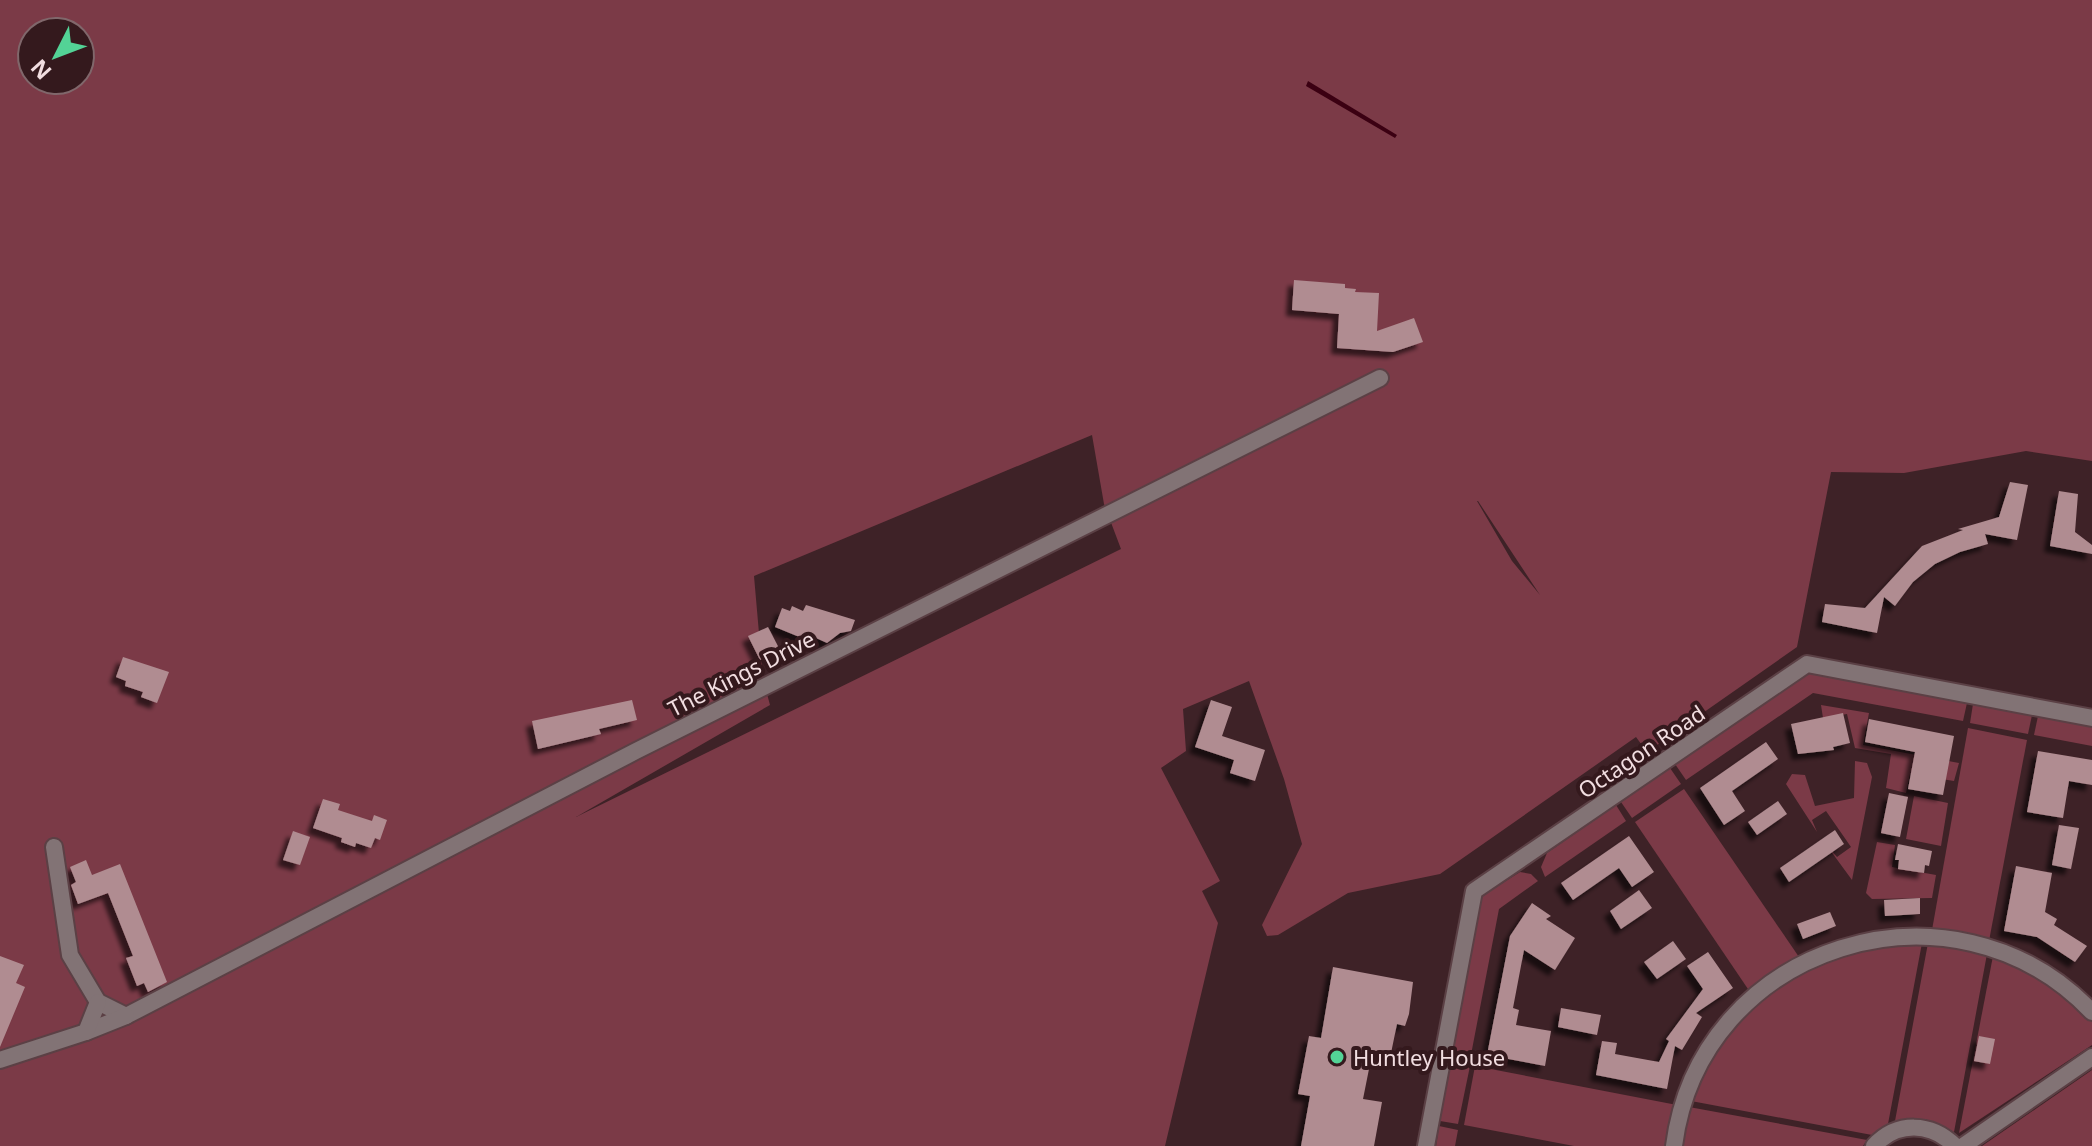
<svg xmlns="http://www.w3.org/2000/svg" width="2092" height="1146" viewBox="0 0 2092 1146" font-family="'Noto Sans',sans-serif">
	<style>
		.green { fill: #7b3a47; fill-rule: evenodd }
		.water { fill: #3b0012 }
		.building { fill: #b08c91; filter: url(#shadow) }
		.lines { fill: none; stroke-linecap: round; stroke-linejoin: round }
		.street-casing { stroke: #5b4045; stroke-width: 20 }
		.street { stroke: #827375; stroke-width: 16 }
		.poi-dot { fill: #53d396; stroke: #34191d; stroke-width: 3 }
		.labels { text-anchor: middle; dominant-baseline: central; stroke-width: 8; stroke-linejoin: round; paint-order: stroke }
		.street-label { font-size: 22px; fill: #f1dde0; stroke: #34191d }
		.poi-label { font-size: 22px; fill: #f1dde0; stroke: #34191d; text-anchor: start }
	</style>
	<defs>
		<filter id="shadow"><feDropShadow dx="-6" dy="6" stdDeviation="2" flood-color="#0009"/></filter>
	</defs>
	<rect width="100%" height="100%" fill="#3e2227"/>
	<g class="green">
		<path d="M0,0H2092V461L2026,451L1904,473L1831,472L1797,647L1647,752L1636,737L1440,874L1348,893L1278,935L1267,936L1262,925L1302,844L1284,779L1249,681L1183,709L1186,751L1161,768L1220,881L1202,891L1218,923L1165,1146H0ZM32,32H80V80H32ZM1092,435L1104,504L1121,549L576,817L770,705L763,679L754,576ZM1477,501H1478L1540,595L1512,561Z"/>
		<polygon points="1809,673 1967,703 1963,721 1813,693 1686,780 1675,764"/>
		<polygon points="1973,704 2032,715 2028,734 1970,723"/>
		<polygon points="1821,705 1869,713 1863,745 1959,763 1954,781 1910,774 1906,793 1886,788 1891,754 1855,748 1847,714 1823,718"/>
		<polygon points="2038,716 2092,726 2092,746 2034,735"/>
		<polygon points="1968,728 2027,740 1989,941 1932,930"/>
		<polygon points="1855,761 1867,763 1872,777 1852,880 1822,839 1837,857 1851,847 1826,811 1812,820 1817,832 1786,784 1792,774 1805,775 1815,806 1854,798"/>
		<polygon points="1670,768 1681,784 1632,818 1621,802"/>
		<polygon points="1684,789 1799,957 1750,992 1635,822"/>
		<polygon points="1914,796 1948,803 1941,846 1906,839"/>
		<polygon points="1616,805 1626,821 1545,877 1541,867 1547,853"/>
		<polygon points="1877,842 1895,845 1892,867 1936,875 1932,898 1872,899 1866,893"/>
		<polygon points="1520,872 1531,874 1538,881 1499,909 1470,1060 1452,1056 1482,896"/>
		<path d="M1922,943L1888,1124L1872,1135L1691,1101C1716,1036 1774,974 1842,954C1867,947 1896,946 1922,943Z"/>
		<polygon points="1928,943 1987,954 1954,1132 1925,1119 1895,1121"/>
		<path d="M1993,956C2031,974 2063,992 2092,1022V1045L1959,1133Z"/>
		<polygon points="1451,1062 1470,1066 1458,1124 1440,1121"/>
		<polygon points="1475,1066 1677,1105 1667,1146 1574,1146 1464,1125"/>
		<polygon points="2092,1070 2092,1146 1982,1146"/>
		<polygon points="1689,1107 1867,1140 1863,1146 1680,1146"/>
		<polygon points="1439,1126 1458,1130 1455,1146 1436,1146"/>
	</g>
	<polygon class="water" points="1308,81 1397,135 1395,138 1306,86"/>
	<g class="building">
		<polygon points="1294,280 1345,284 1345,288 1356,289 1355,292 1379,293 1377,331 1414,318 1423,342 1393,352 1337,348 1339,314 1292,310"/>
		<polygon points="2010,482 2028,485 2017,540 1985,534 1988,544 1960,552 1935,564 1913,582 1895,606 1884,597 1877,633 1822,622 1825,604 1865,608 1922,546 1963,530 1958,529 1999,517"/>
		<polygon points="2059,491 2078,494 2075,532 2092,545 2092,554 2050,546"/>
		<polygon points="806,605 855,620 851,631 840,633 827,643 816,638 814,643 775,627 782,608 790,611 792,606 803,611"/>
		<polygon points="768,627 780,650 760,660 748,636"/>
		<polygon points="123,657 169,672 157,703 141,697 143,692 125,686 126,681 116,677"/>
		<polygon points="632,700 637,720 599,729 601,734 538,749 532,721"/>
		<polygon points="1211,700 1232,707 1222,736 1265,750 1255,781 1230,773 1234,760 1195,747"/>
		<polygon points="1843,713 1850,743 1833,747 1834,750 1798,754 1791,724"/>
		<polygon points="1869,719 1954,736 1943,795 1908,789 1915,752 1865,742"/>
		<polygon points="1766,742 1778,759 1732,791 1745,811 1724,825 1700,788"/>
		<polygon points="2038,751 2092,760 2092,785 2069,781 2063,818 2027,812"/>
		<polygon points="1889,793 1908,797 1900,837 1881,833"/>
		<polygon points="323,799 340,804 338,810 372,821 374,815 387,820 380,840 375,838 371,848 356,843 355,847 341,842 342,838 313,828"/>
		<polygon points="1778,801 1787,814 1757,835 1748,822"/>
		<polygon points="2059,825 2079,828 2071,869 2052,865"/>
		<polygon points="1835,830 1844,844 1789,882 1780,868"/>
		<polygon points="293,831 310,837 300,865 283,860"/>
		<polygon points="1629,836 1654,872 1632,887 1619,868 1573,900 1561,883"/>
		<polygon points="1898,844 1932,851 1929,866 1925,865 1924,873 1898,869 1899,860 1895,860"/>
		<polygon points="86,860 92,875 120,864 167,982 148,992 144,983 137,986 126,958 133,956 108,893 78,904 71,885 76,882 70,867"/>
		<polygon points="2016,866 2052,873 2045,912 2057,919 2054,925 2087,946 2075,962 2037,937 2004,931"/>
		<polygon points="1639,890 1652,908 1621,929 1610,911"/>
		<polygon points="1920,898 1920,914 1885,916 1884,900"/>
		<polygon points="1532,903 1551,916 1546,919 1575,938 1555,970 1524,950 1513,1008 1519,1010 1516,1025 1551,1031 1545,1066 1487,1055 1510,936"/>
		<polygon points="1830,912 1836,926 1803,939 1797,924"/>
		<polygon points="1673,941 1686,959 1657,979 1644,962"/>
		<polygon points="1708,952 1733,988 1696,1013 1702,1017 1682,1050 1675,1046 1667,1089 1596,1075 1602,1041 1617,1043 1615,1054 1659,1062 1669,1041 1666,1039 1703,989 1687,966"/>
		<polygon points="0,956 24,965 16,983 25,987 0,1047"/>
		<polygon points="1333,967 1413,982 1409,1014 1405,1026 1397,1024 1390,1058 1372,1054 1363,1099 1382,1102 1374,1146 1301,1146 1310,1096 1298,1094 1309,1036 1321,1038"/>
		<polygon points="1561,1008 1601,1015 1597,1035 1558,1027"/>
		<polygon points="1979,1036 1995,1039 1990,1064 1974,1061"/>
	</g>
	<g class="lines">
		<g class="street-casing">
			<g id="street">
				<polyline points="54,847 70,955 98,1002 126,1016 636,751 1380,378"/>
				<polyline points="86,1032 126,1016"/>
				<polyline points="0,1060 86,1032 98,1002"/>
				<polyline points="1426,1146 1474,891 1807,664 2092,718"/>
				<path d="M1674,1146C1700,944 1953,866 2092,1012"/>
				<path d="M1874,1146C1897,1121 1931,1122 1955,1146"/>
				<polyline points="1963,1146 2092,1057"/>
			</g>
		</g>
		<use href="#street" class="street"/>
	</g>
	<circle class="poi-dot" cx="1337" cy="1057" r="8"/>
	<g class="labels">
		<g class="street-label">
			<text transform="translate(741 673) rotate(-27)">The Kings Drive</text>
			<text transform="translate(1641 751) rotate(-34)">Octagon Road</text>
		</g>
		<g class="poi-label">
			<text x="1353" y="1057">Huntley House</text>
		</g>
	</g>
	<g transform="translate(56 56) rotate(228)"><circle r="38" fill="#34191d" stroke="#80676b" stroke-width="2"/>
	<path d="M0-6L14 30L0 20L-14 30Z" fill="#53d396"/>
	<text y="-12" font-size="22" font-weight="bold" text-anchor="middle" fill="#f1dde0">N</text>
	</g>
</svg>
